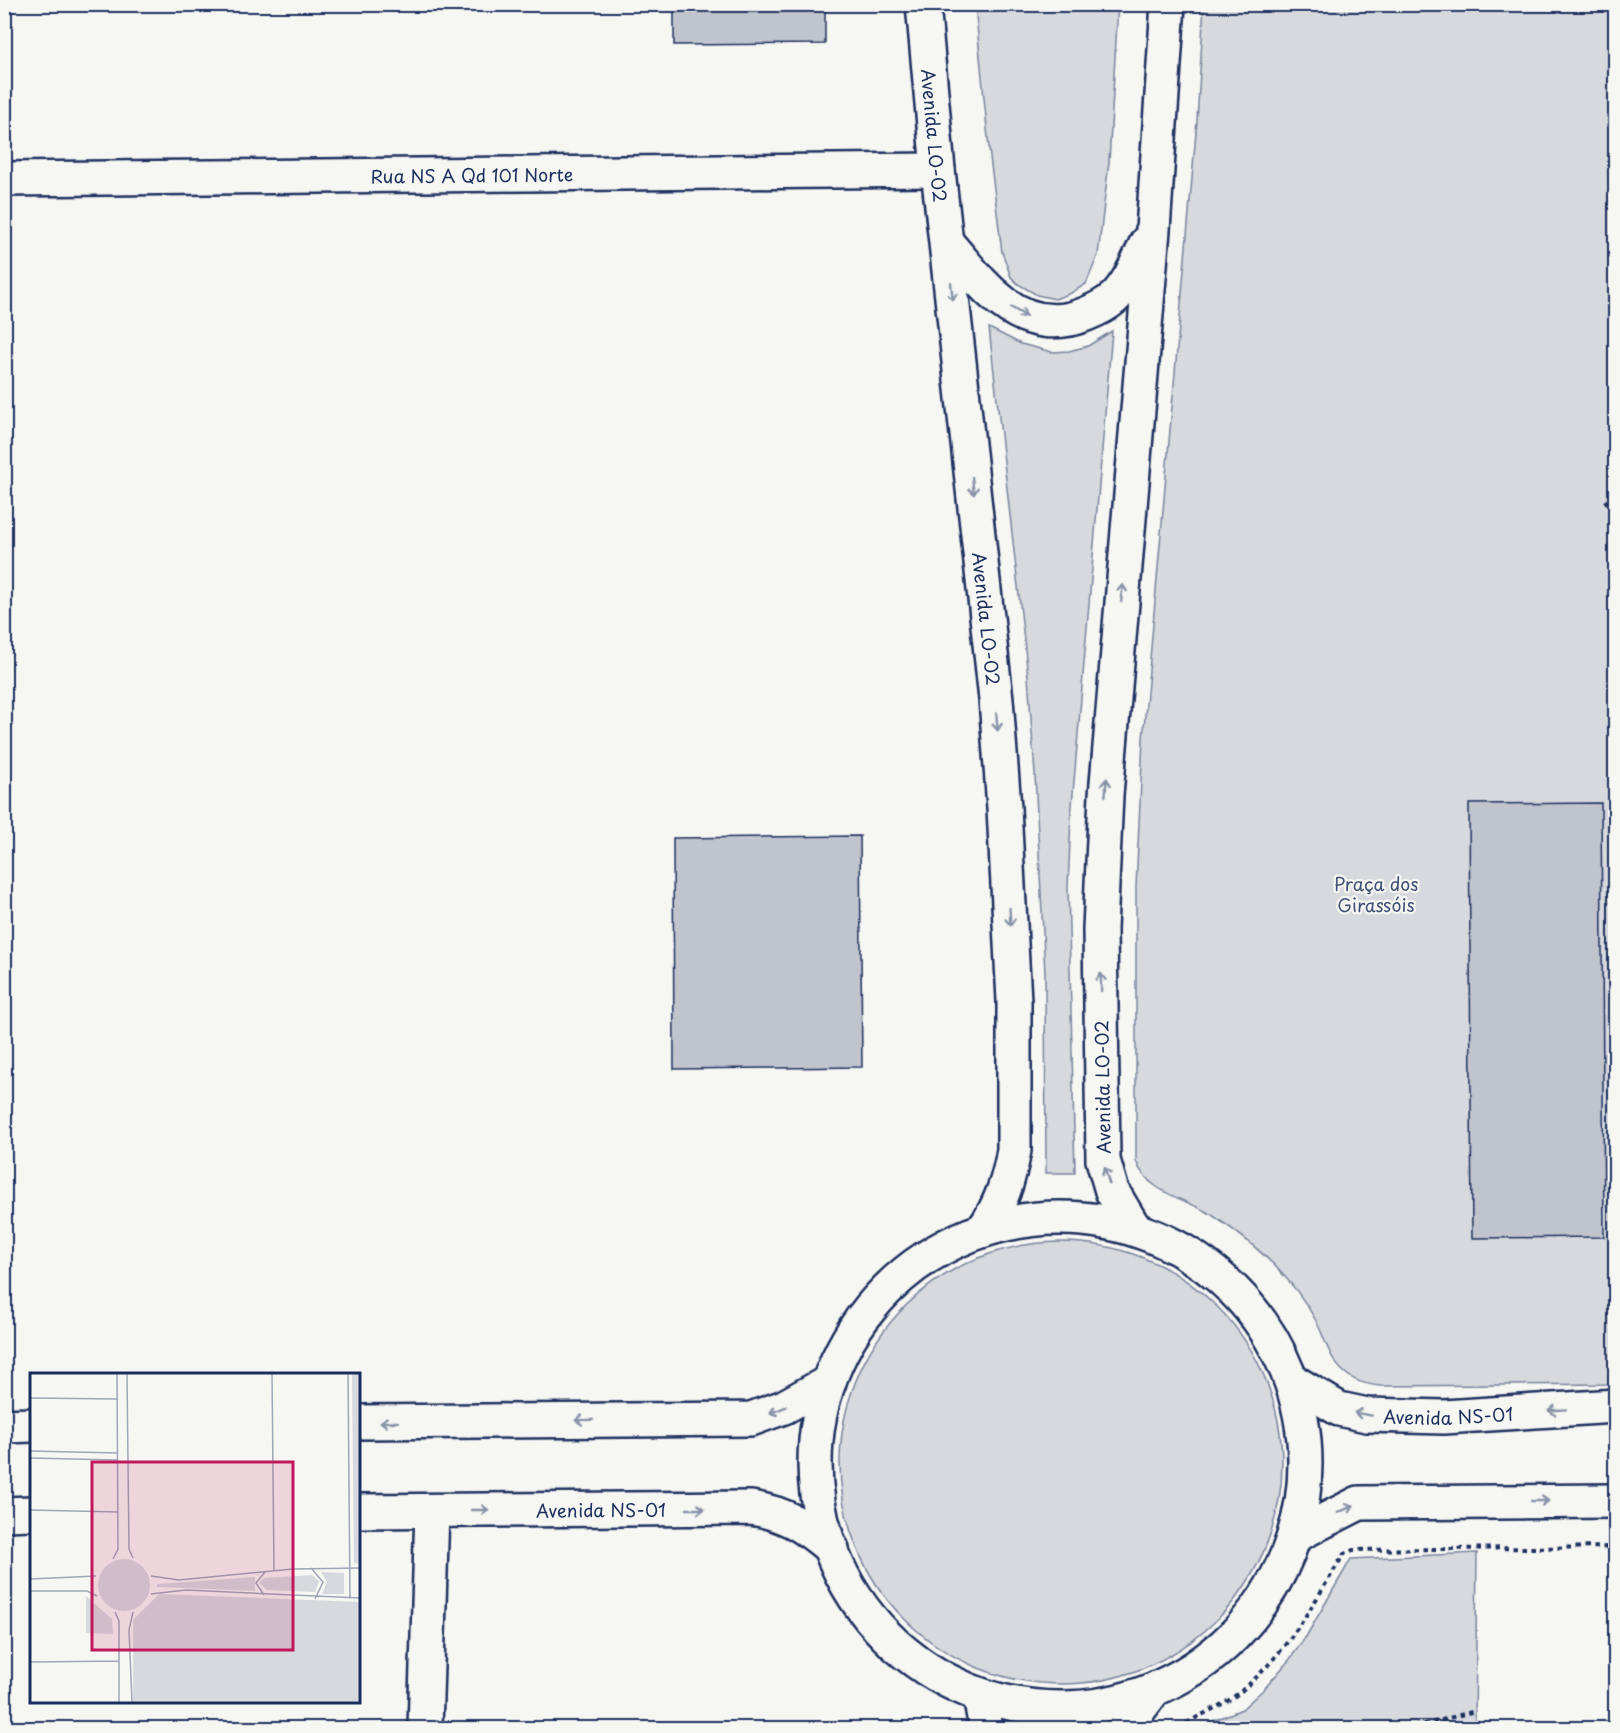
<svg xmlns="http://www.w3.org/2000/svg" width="1620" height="1733" viewBox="0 0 1620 1733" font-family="'Playpen Sans',sans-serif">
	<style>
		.green { fill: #d6d9dd; stroke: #78849e; stroke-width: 1.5 }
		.building { fill: #c0c4cd; stroke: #1b2f5e; stroke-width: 1.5 }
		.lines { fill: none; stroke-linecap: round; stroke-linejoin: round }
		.minor-casing { stroke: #1b2f5e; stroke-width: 38 }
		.major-casing { stroke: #1b2f5e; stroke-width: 38 }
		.path { stroke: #1b2f5e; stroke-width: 4; stroke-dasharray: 4.5 4.5; stroke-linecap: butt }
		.minor { stroke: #f6f6f2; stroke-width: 33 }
		.major { stroke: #f6f6f2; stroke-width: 33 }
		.oneway { stroke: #8892a8 }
		.labels { text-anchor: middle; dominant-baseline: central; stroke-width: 4.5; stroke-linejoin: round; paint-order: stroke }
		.street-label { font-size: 18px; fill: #1b2f5e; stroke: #f6f6f2 }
		.park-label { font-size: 18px; fill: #405177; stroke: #f6f6f2 }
		.inset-road { fill: none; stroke: #9ea6b7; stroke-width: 1.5 }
		.view { fill: #c2185b; fill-opacity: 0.15; stroke: #c2185b; stroke-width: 3 }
		.inset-edge { fill: none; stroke: #1b2f5e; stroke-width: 3 }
	</style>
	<rect width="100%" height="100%" fill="#f6f6f2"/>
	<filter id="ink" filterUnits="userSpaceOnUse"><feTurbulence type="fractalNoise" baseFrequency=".0167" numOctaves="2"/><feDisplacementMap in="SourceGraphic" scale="12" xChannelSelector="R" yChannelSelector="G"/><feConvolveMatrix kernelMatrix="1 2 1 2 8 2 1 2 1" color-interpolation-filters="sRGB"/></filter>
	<g filter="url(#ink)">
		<g class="green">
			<polygon points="975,5 1118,5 1109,162 1098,255 1086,284 1071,293 1055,299 1037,295 1018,284 1011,277 1002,252 989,149"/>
			<path d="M1204,5H1615V1384L1380,1386C1366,1384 1354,1382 1343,1371C1329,1359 1324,1335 1315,1319C1291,1275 1253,1242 1212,1215C1186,1198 1148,1194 1136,1161V887L1143,739L1197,121Z"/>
			<polygon points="989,328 1021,344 1052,352 1069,351 1088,346 1112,331 1071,817 1068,887 1075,1173 1046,1173 1045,973 1035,774 1028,676"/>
			<circle cx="1061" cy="1463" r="221"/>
			<polygon points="1477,1553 1475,1728 1196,1728 1242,1709 1265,1688 1290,1659 1307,1635 1351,1559"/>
		</g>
		<g class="building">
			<polygon points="674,4 825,4 825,44 674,45"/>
			<polygon points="1601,803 1604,1237 1472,1238 1469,804"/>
			<polygon points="860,836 862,1067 674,1069 673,838"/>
		</g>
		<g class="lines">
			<g class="minor-casing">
				<g id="minor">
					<path id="s1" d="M4,179L938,170"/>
					<polyline points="358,1422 751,1419 784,1407 829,1382"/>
					<polyline points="4,1426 32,1425"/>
					<path id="s2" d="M358,1511L751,1508C786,1513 806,1527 832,1549"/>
					<polyline points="4,1514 32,1513"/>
					<polyline points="980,1696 986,1728"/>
					<polyline points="425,1728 432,1511"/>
					<polyline points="1125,1728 1153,1691"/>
				</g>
			</g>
			<g class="major-casing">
				<g id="major">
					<path id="s3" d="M923,4L938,170L996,699L1004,808L1014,1001V1150C1009,1180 1001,1204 984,1229"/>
					<path d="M947,243C965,263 982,287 1004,303C1029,322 1057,326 1086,314C1096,310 1106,305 1114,298C1129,284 1138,261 1147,242"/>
					<circle cx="1060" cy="1463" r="245"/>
					<polyline points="1134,1228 1112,1191 1103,1160 1100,929 1106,795 1153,230 1168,4"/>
					<path id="s4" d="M1291,1380L1339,1409L1367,1415L1444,1417L1616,1406"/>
					<polyline points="1294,1536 1359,1503 1616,1501"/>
				</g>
			</g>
			<g class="path">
				<polyline points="1605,500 1616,516"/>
				<path d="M1179,1728C1198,1715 1221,1707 1239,1693C1288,1652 1311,1607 1344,1554L1353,1550L1616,1547"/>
				<polyline points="1370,1728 1423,1725 1475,1711"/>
			</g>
			<use href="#minor" class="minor"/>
			<use href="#major" class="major"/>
		</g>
		<defs><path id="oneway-shaft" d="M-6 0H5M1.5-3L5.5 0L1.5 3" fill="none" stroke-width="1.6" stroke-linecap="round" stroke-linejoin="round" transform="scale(1.5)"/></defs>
		<g class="oneway">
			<use href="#oneway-shaft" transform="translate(952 292) rotate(83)"/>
			<use href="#oneway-shaft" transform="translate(1019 312) rotate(30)"/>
			<use href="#oneway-shaft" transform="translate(973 486) rotate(84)"/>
			<use href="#oneway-shaft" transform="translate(1122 593) rotate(-85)"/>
			<use href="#oneway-shaft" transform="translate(997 722) rotate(85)"/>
			<use href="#oneway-shaft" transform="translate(1106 787) rotate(-86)"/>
			<use href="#oneway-shaft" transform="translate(1010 917) rotate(87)"/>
			<use href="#oneway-shaft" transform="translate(1101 982) rotate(-91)"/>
			<use href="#oneway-shaft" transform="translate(1107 1176) rotate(-106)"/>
			<use href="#oneway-shaft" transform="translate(778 1410) rotate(158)"/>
			<use href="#oneway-shaft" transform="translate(1557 1410) rotate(176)"/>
			<use href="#oneway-shaft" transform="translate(1363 1414) rotate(-170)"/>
			<use href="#oneway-shaft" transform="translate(584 1420) rotate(179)"/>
			<use href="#oneway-shaft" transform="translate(389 1422) rotate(179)"/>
			<use href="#oneway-shaft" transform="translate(1540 1501)"/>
			<use href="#oneway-shaft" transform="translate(696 1509)"/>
			<use href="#oneway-shaft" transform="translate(1346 1509) rotate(-25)"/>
			<use href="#oneway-shaft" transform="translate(480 1510)"/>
		</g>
	</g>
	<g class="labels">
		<g class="street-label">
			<text stroke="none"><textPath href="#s3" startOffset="132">Avenida LO-02</textPath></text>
			<text stroke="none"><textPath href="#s1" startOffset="468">Rua NS A Qd 101 Norte</textPath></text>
			<text stroke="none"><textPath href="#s3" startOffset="618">Avenida LO-02</textPath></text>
			<text transform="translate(1102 1087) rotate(-91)">Avenida LO-02</text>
			<text stroke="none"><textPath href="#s4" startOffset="166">Avenida NS-01</textPath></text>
			<text stroke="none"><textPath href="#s2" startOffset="243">Avenida NS-01</textPath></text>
		</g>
		<g class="park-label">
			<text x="1376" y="883">Praça dos<tspan x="1376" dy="21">Girassóis</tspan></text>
		</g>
	</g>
	<g transform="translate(30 1373)">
		<rect width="330" height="330" fill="#f6f6f2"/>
		<path d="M322,1H330V191L324,190ZM68 212a26 26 0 1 1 52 0a26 26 0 1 1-52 0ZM291,199L314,200V221H292L297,209ZM282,202L289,208L285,219L237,217L229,210L234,205ZM225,204V218L127,214V211ZM129,221L330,229V329H103V247ZM56,223L82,246L83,261L56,260Z" fill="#d6d9dd"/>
		<path class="inset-road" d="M97,1L99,176L103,185M242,1L244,198M318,1L320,225M0,25L87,26M0,78L88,80M0,85L88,87M0,137L88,139M83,186L88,176L87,1M281,195L293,209L285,226M121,203L149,207L263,196L330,195M0,206L66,203M0,218H57L67,223M121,221L156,217L330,225M234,222L226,210L235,199M85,239L89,248V329M0,289L89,288M102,329L99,257L103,239"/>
		<path class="view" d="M62,89H263V277H62Z"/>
		<rect width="330" height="330" class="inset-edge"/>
	</g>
	<rect width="1620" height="1733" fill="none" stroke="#f6f6f2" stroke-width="24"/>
	<rect x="12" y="12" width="1596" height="1709" fill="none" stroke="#1b2f5e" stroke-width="2" filter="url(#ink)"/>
</svg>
